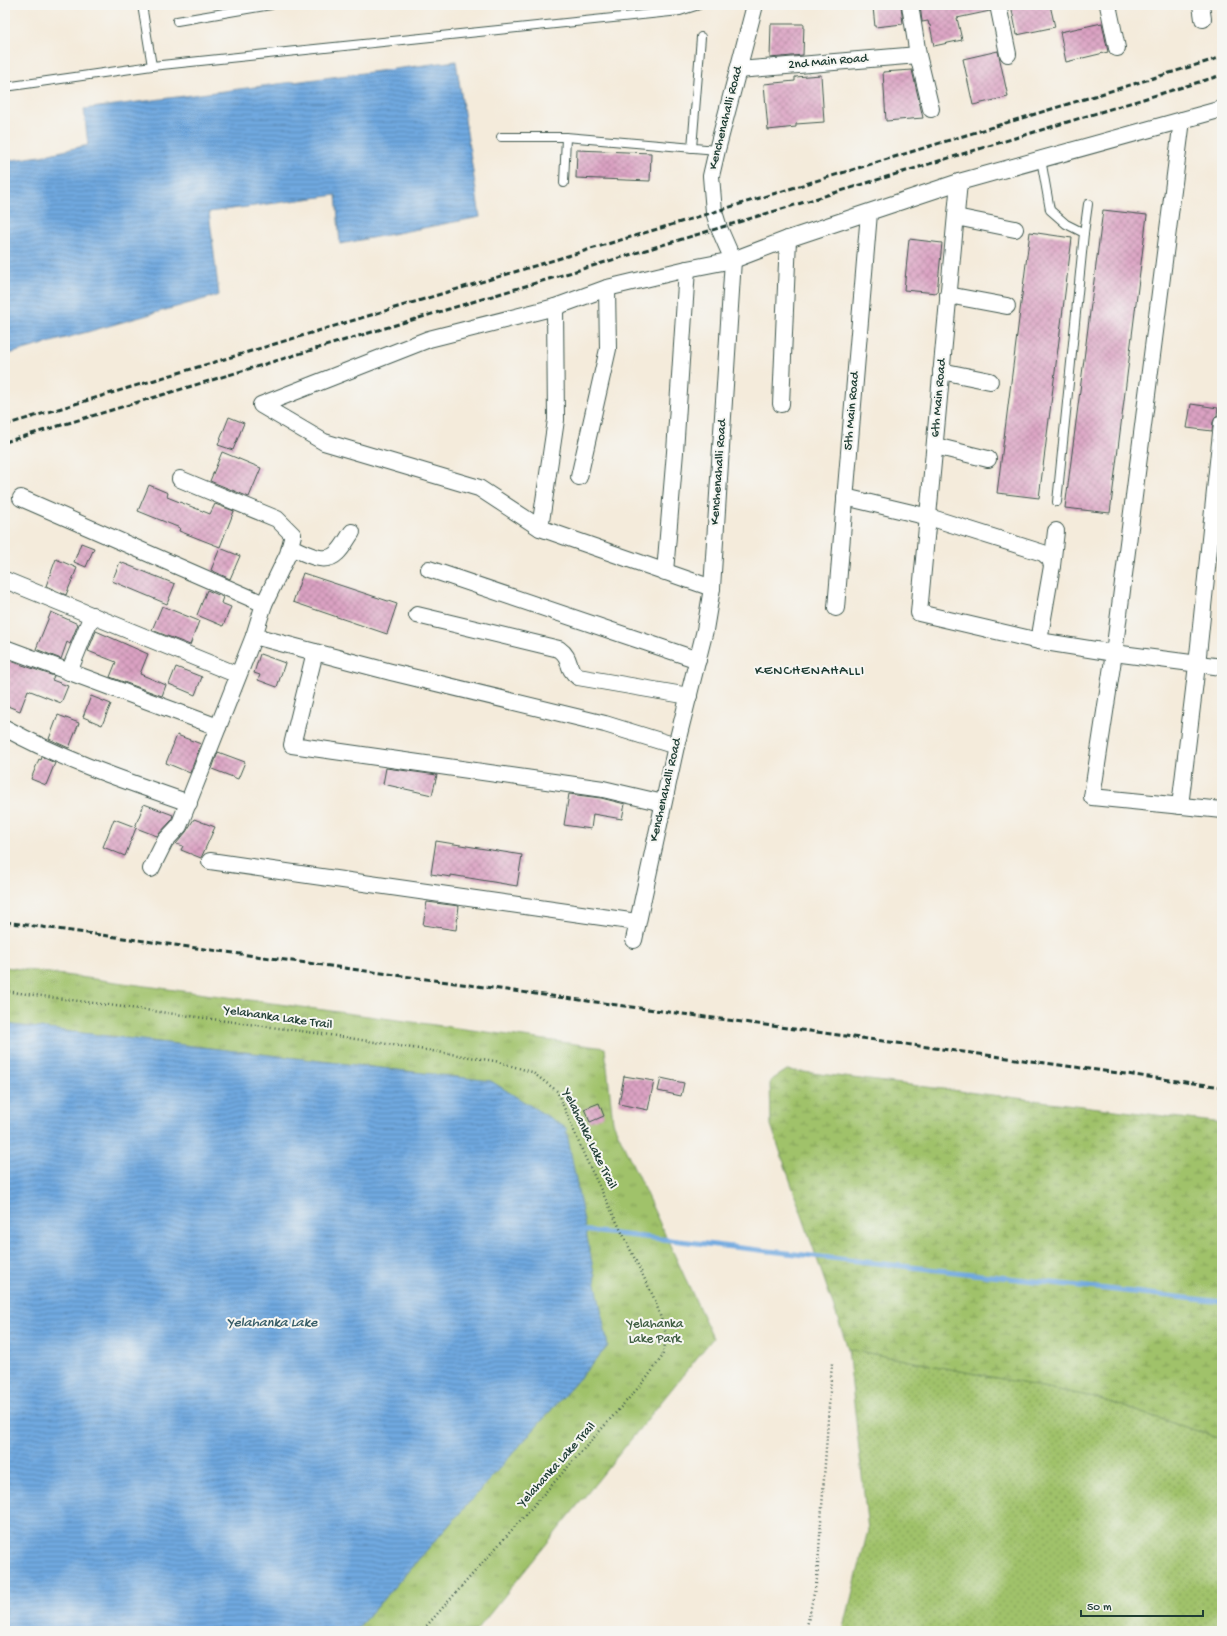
<svg xmlns="http://www.w3.org/2000/svg" width="1227" height="1636" viewBox="0 0 1227 1636" font-family="'Gochi Hand',sans-serif">
	<style>
		.grass { fill: url(#grass-dots); stroke: #608050 }
		.wetland { fill: url(#wetland-marsh); stroke: #608050 }
		.park { fill: url(#park-tufts); stroke: #608050 }
		.water { fill: url(#water-rules); stroke: #47728a }
		.lines { fill: none; stroke-linecap: round; stroke-linejoin: round }
		.stream { stroke: #6fa8df; stroke-width: 5 }
		.building { fill: url(#building-cross-hatch) }
		.service-casing { stroke: #3f574d; stroke-width: 10 }
		.minor-casing { stroke: #3f574d; stroke-width: 18 }
		.path { stroke: #3f574d; stroke-width: 2.5; stroke-dasharray: 1 3; stroke-linecap: butt }
		.service { stroke: #fff; stroke-width: 8 }
		.minor { stroke: #fff; stroke-width: 16 }
		.rail { stroke: #1f3d34; stroke-width: 3; stroke-dasharray: 6 3; stroke-linecap: butt }
		.labels { text-anchor: middle; dominant-baseline: central; stroke-width: 4; stroke-linejoin: round; paint-order: stroke }
		.street-label { font-size: 13px; fill: #1f3d34; stroke: #f6f6f2 }
		.park-label { font-size: 13px; fill: #3f5e42; stroke: #f6f6f2 }
		.neighbourhood-label { font-size: 14px; letter-spacing: 1px; fill: #1f3d34; stroke: #f6f6f2 }
		.water-label { font-size: 14px; font-style: italic; fill: #375d67; stroke: #f6f6f2 }
	</style>
	<defs>
		<pattern id="grass-dots" width="8" height="8" patternUnits="userSpaceOnUse"><rect width="8" height="8" fill="#a0c26b"/><path d="M2 2h.1M6 6h.1" fill="none" stroke="#829f59" stroke-width="1.8" stroke-linecap="round"/></pattern>
		<pattern id="wetland-marsh" width="20" height="14" patternUnits="userSpaceOnUse"><rect width="20" height="14" fill="#a0c26b"/><path d="M1 5h8M5 5V1M11 12h8M15 12V8" fill="none" stroke="#829f59"/></pattern>
		<pattern id="park-tufts" width="24" height="20" patternUnits="userSpaceOnUse"><rect width="24" height="20" fill="#a0c26b"/><path d="M3 7l-1-3M5 7V3M7 7l1-3M15 17l-1-3M17 17v-4M19 17l1-3" fill="none" stroke="#829f59"/></pattern>
		<pattern id="water-rules" width="6" height="5" patternUnits="userSpaceOnUse"><rect width="6" height="5" fill="#6fa8df"/><path d="M0 2.5h6" fill="none" stroke="#5b8ab6"/></pattern>
		<pattern id="building-cross-hatch" width="8" height="8" patternUnits="userSpaceOnUse"><rect width="8" height="8" fill="#dba2c3"/><path d="M0 0l8 8M0 8l8-8" fill="none" stroke="#b1859f"/></pattern>
	</defs>
	<rect width="100%" height="100%" fill="#f6f6f2"/>
	<filter id="ink" filterUnits="userSpaceOnUse"><feTurbulence type="fractalNoise" baseFrequency=".025" numOctaves="2"/><feDisplacementMap in="SourceGraphic" scale="8" xChannelSelector="R" yChannelSelector="G"/><feConvolveMatrix kernelMatrix="1 2 1 2 8 2 1 2 1" color-interpolation-filters="sRGB"/></filter>
	<filter id="wash" filterUnits="userSpaceOnUse"><feTurbulence type="fractalNoise" baseFrequency=".012" numOctaves="4" result="noise"/><feDisplacementMap in="SourceGraphic" scale="16" xChannelSelector="R" yChannelSelector="G"/><feGaussianBlur stdDeviation="0.9" result="paint"/><feColorMatrix in="noise" values="0 0 0 0 0 0 0 0 0 0 0 0 0 0 0 0 0 1.4 0 .05"/><feComposite in="paint" operator="in"/></filter>
	<g filter="url(#wash)">
		<rect width="100%" height="100%" fill="#f4ebdb"/>
		<polygon class="grass" points="848,1349 1094,1397 1222,1439 1222,1631 843,1631 868,1530"/>
		<polygon class="wetland" points="787,1070 1222,1123 1222,1439 1094,1397 848,1349 771,1125 770,1081"/>
		<polygon class="park" points="5,967 605,1048 613,1122 713,1338 476,1631 355,1631 608,1346 491,1081 5,1024"/>
		<g class="water">
			<polygon points="456,61 480,217 340,244 336,195 209,212 219,295 5,355 5,161 41,156 88,145 84,109"/>
			<polygon points="5,1024 491,1081 566,1128 608,1346 355,1631 5,1631"/>
		</g>
		<g class="lines">
			<polyline class="stream" points="581,1230 1222,1302"/>
		</g>
		<g id="blocks">
			<g class="building">
				<polygon points="888,5 901,5 903,24 875,27 873,7"/>
				<polygon points="920,5 989,5 990,11 957,18 962,40 934,46 930,25 929,25 928,21 922,22"/>
				<polygon points="1011,5 1050,5 1055,27 1017,35"/>
				<polygon points="1102,23 1108,52 1066,62 1060,32"/>
				<polygon points="771,24 804,24 803,55 770,58"/>
				<polygon points="998,51 1008,97 973,105 963,59"/>
				<polygon points="912,70 923,118 886,121 883,72"/>
				<polygon points="821,75 824,122 796,124 796,127 768,130 764,84 795,81 795,77"/>
				<polygon points="577,150 651,153 650,181 576,178"/>
				<polygon points="1103,210 1147,215 1110,513 1065,508"/>
				<polygon points="1030,232 1072,238 1039,498 997,493"/>
				<polygon points="909,239 942,243 937,293 904,290"/>
				<polygon points="1191,404 1218,408 1217,415 1213,422 1212,431 1187,428"/>
				<polygon points="229,417 244,423 233,450 218,445"/>
				<polygon points="222,452 261,468 249,497 210,481"/>
				<polygon points="149,485 168,493 167,497 210,514 215,504 234,511 220,547 179,531 180,528 138,511"/>
				<polygon points="81,543 94,548 86,567 74,562"/>
				<polygon points="220,548 240,556 230,579 211,570"/>
				<polygon points="56,559 77,568 66,595 46,586"/>
				<polygon points="120,562 175,584 167,604 112,581"/>
				<polygon points="303,573 397,604 387,634 293,602"/>
				<polygon points="207,590 223,597 221,603 231,607 223,626 197,615"/>
				<polygon points="162,606 199,621 190,645 152,630"/>
				<polygon points="51,612 78,624 70,644 67,642 61,659 36,649"/>
				<polygon points="96,631 148,654 140,674 166,685 162,696 110,677 116,662 88,651"/>
				<polygon points="260,654 285,663 277,687 258,680 260,675 254,673"/>
				<polygon points="5,659 54,676 52,680 68,686 61,703 28,690 20,711 5,705 5,693 10,680 5,678"/>
				<polygon points="176,667 202,677 195,695 169,684"/>
				<polygon points="91,696 111,704 102,725 83,717"/>
				<polygon points="58,715 79,723 69,748 49,739"/>
				<polygon points="177,735 201,744 190,773 166,763"/>
				<polygon points="218,752 245,762 238,779 212,769"/>
				<polygon points="42,757 55,763 46,785 31,779 39,759 41,760"/>
				<polygon points="386,768 437,775 432,795 383,784"/>
				<polygon points="569,794 601,798 625,804 622,819 593,814 591,829 564,825"/>
				<polygon points="144,804 173,815 171,821 157,836 136,828 125,856 103,847 114,819 135,827"/>
				<polygon points="194,819 215,827 201,858 181,850 183,846 176,844 186,832"/>
				<polygon points="436,841 522,855 517,886 451,875 451,877 431,874"/>
				<polygon points="427,902 459,906 456,930 423,925"/>
				<polygon points="624,1076 654,1081 648,1110 619,1104"/>
				<polygon points="661,1078 684,1083 681,1096 658,1091"/>
				<polygon points="599,1103 604,1116 590,1122 584,1109"/>
			</g>
		</g>
	</g>
	<g filter="url(#ink)">
		<use href="#blocks" fill-opacity="0" stroke="#3f574d" stroke-width="1"/>
		<g class="lines">
			<g class="service-casing">
				<g id="service">
					<polyline points="142,5 152,66 680,11 699,5"/>
					<polyline points="177,21 271,5"/>
					<polyline points="5,87 152,66"/>
					<polyline points="501,137 566,137 717,150"/>
					<polyline points="692,148 701,37"/>
					<polyline points="1041,159 1050,210 1066,224 1084,233 1057,502"/>
					<polyline points="564,183 566,137"/>
					<polyline points="1084,233 1088,204"/>
				</g>
			</g>
			<g class="minor-casing">
				<g id="minor">
					<polyline points="910,5 918,55 931,109"/>
					<polyline points="998,5 1008,54"/>
					<polyline points="1108,5 1117,48"/>
					<polyline points="1201,5 1203,19"/>
					<polyline points="738,70 918,55"/>
					<polyline points="1182,120 1114,653 1092,797 1222,810"/>
					<polyline points="959,182 919,613 1039,641 1114,653 1222,667"/>
					<polyline points="956,217 1015,229"/>
					<polyline points="948,295 1007,306"/>
					<polyline points="941,371 990,381"/>
					<polyline points="781,404 788,239"/>
					<polyline points="935,446 988,459"/>
					<polyline points="579,477 608,349 607,288"/>
					<polyline points="180,479 277,519 293,535 288,554 264,604"/>
					<polyline points="845,497 929,517 1043,553 1050,559 1052,566 1039,641"/>
					<polyline points="21,498 264,604 254,636"/>
					<polyline points="540,528 556,420 555,307"/>
					<path d="M290,547C304,552 324,566 337,553C343,548 347,539 352,532"/>
					<polyline points="1052,566 1056,531"/>
					<polyline points="429,569 698,660"/>
					<polyline points="665,572 675,452 687,269"/>
					<polyline points="5,580 238,675"/>
					<polyline points="712,588 540,528 479,488 324,442 261,405 429,339 555,307 607,288 687,269 733,260 788,239 959,182 1222,109"/>
					<polyline points="836,608 869,213"/>
					<path d="M417,615L559,649C573,659 565,668 578,677L689,696"/>
					<polyline points="5,648 218,727"/>
					<polyline points="315,652 292,745 603,789 663,803"/>
					<polyline points="69,672 92,615"/>
					<path d="M5,728C63,760 126,781 189,803"/>
					<polyline points="1180,806 1197,665 1222,423"/>
					<polyline points="210,861 637,922"/>
					<polyline points="151,869 165,841 179,826 254,636 391,672 605,724 676,746"/>
					<polyline points="634,940 676,746 705,630 712,588 733,260 719,228 714,212 711,176 717,150 755,5"/>
				</g>
			</g>
			<g class="path">
				<polyline points="5,991 330,1035 495,1061 532,1072 557,1091 585,1157 655,1300 667,1337 662,1357 646,1379 422,1631"/>
				<polyline points="806,1631 817,1579 832,1363"/>
			</g>
			<use href="#service" class="service"/>
			<use href="#minor" class="minor"/>
			<g class="rail">
				<polyline points="5,425 714,212 1222,57"/>
				<polyline points="5,442 719,228 1222,75"/>
				<polyline points="5,922 1222,1087"/>
			</g>
		</g>
	</g>
	<g class="labels">
		<g class="street-label">
			<text transform="translate(828 62) rotate(-5)">2nd Main Road</text>
			<text transform="translate(726 118) rotate(-76)">Kenchenahalli Road</text>
			<text transform="translate(939 398) rotate(-85)">6th Main Road</text>
			<text transform="translate(852 411) rotate(-85)">5th Main Road</text>
			<text transform="translate(719 472) rotate(-86)">Kenchenahalli Road</text>
			<text transform="translate(666 790) rotate(-77)">Kenchenahalli Road</text>
			<text transform="translate(278 1018) rotate(8)">Yelahanka Lake Trail</text>
			<text transform="translate(589 1139) rotate(64)">Yelahanka Lake Trail</text>
			<text transform="translate(557 1465) rotate(-48)">Yelahanka Lake Trail</text>
		</g>
		<g class="park-label">
			<text x="655" y="1324">Yelahanka<tspan x="655" dy="15">Lake Park</tspan></text>
		</g>
		<g class="neighbourhood-label">
			<text x="810" y="671">KENCHENAHALLI</text>
		</g>
		<g class="water-label">
			<text x="272" y="1323">Yelahanka Lake</text>
		</g>
	</g>
	<rect width="1227" height="1636" fill="none" stroke="#f6f6f2" stroke-width="20"/>
	<path d="M1081 1610v6h122v-6" fill="none" stroke="#1f3d34" stroke-width="2"/>
	<text x="1087" y="1610" font-size="12" fill="#1f3d34" stroke="#f6f6f2" stroke-width="3" paint-order="stroke">50 m</text>
</svg>
